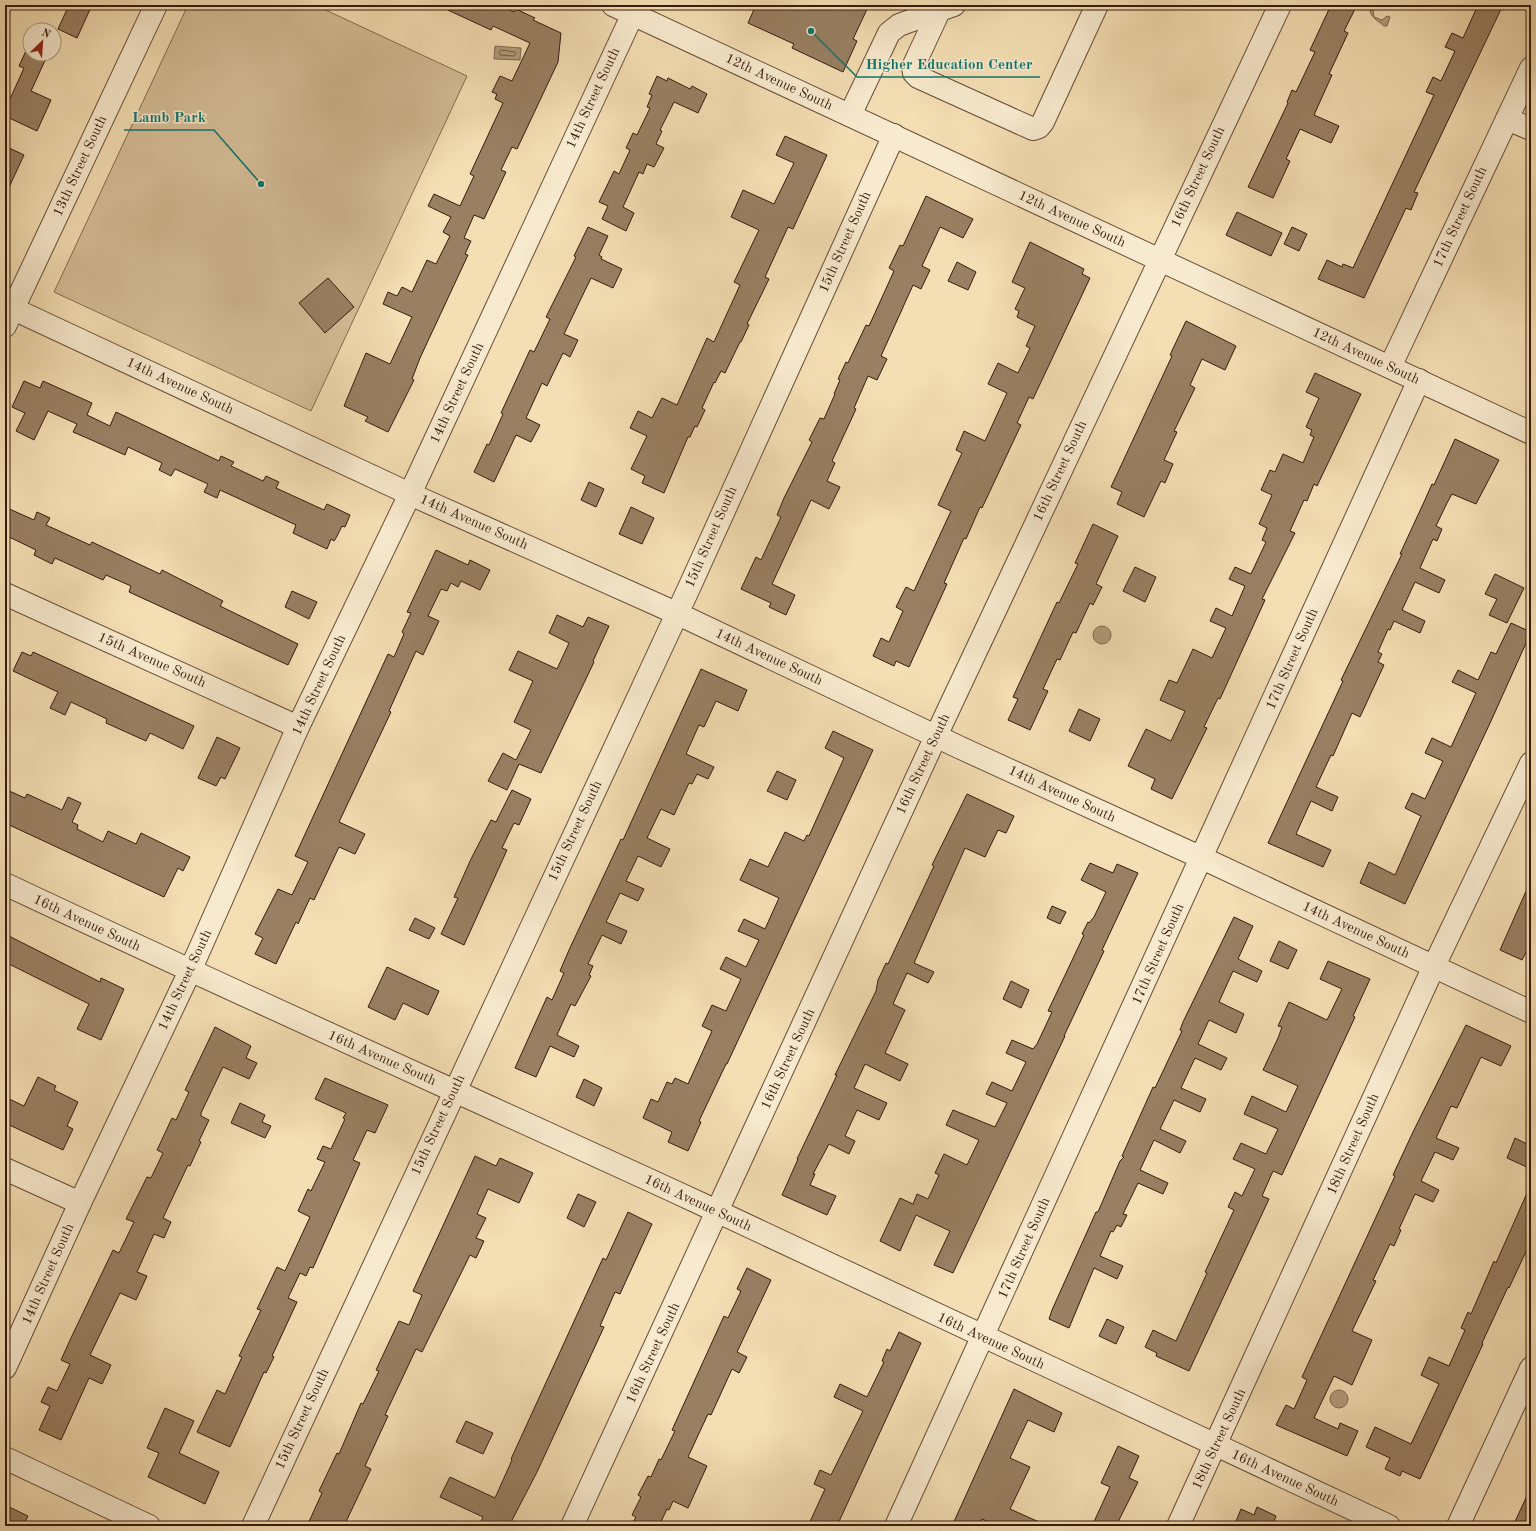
<svg xmlns="http://www.w3.org/2000/svg" width="1536" height="1531" viewBox="0 0 1536 1531" font-family="'Old Standard TT',serif">
	<style>
		.green { fill: #d4bd97; stroke: #856c52 }
		.water { fill: #b39c7b; stroke: #81684f }
		.lines { fill: none; stroke-linecap: round; stroke-linejoin: round }
		.shore { stroke: #745c44; stroke-width: 1 }
		.building { fill: #998063; stroke: #361b0d }
		.minor-casing { stroke: #664c36; stroke-width: 24 }
		.minor { stroke: #f8eace; stroke-width: 22 }
		.labels { text-anchor: middle; dominant-baseline: central; stroke-width: 3; stroke-linejoin: round; paint-order: stroke }
		.street-label { font-size: 14px; fill: #361b0d; stroke: #f8eace }
		.leader { fill: none; stroke: #0f766e; stroke-width: 1.5 }
		.callout-dot { fill: #0f766e; stroke: #f8eace; stroke-width: 1.5 }
		.callout-label { font-size: 15px; text-anchor: middle; font-weight: bold; fill: #0f766e; stroke: #f8eace; stroke-width: 3; stroke-linejoin: round; paint-order: stroke }
	</style>
	<rect width="100%" height="100%" fill="#f4deb3"/>
	<filter id="stains"><feTurbulence type="fractalNoise" baseFrequency=".005" numOctaves="4"/><feColorMatrix values="0 0 0 0 .2 0 0 0 0 .09 0 0 0 0 .02 0 0 0 .5 -.17"/></filter>
	<radialGradient id="worn" r=".72"><stop offset=".6" stop-color="#630" stop-opacity="0"/><stop offset="1" stop-color="#630" stop-opacity=".3"/></radialGradient>
	<polygon class="green" points="188,5 315,5 467,76 311,411 54,292"/>
	<g class="water">
		<path d="M1370,5H1380L1373,10L1374,17L1382,20L1387,16L1390,17L1387,26H1384C1377,20 1368,16 1370,5Z"/>
		<polygon points="495,46 521,48 520,60 494,59"/>
		<circle cx="1102" cy="635" r="9"/>
		<circle cx="1339" cy="1399" r="9"/>
	</g>
	<g class="lines">
		<polygon class="shore" points="501,50 515,52 516,54 514,56 500,55 499,52"/>
	</g>
	<g class="building">
		<polygon points="69,5 92,5 77,38 58,29"/>
		<polygon points="437,5 499,5 514,12 516,9 535,18 533,20 561,33 558,62 517,149 512,147 501,170 506,172 484,219 474,215 464,238 471,241 465,254 468,255 420,358 412,379 414,380 388,432 365,421 368,417 344,406 366,353 390,364 412,317 383,304 388,292 397,296 402,287 412,292 427,260 436,264 450,236 443,232 451,217 428,206 434,194 460,206 474,176 470,174 503,103 495,99 497,94 492,92 500,76 512,81 530,43 493,26 491,30"/>
		<polygon points="756,5 869,5 853,39 857,41 843,72 792,48 794,44 748,23"/>
		<polygon points="1331,5 1357,5 1344,31 1348,33 1329,74 1332,75 1314,115 1339,126 1331,143 1300,129 1286,159 1290,161 1273,198 1248,187 1288,103 1287,102 1292,90 1296,92 1315,52 1310,50"/>
		<polygon points="1478,5 1503,5 1414,192 1418,193 1411,210 1406,208 1364,298 1318,279 1327,260 1342,267 1343,264 1353,268 1434,95 1426,92 1433,77 1441,81 1455,51 1445,47 1452,33 1463,38"/>
		<polygon points="30,42 30,54 48,54 31,91 51,100 37,131 5,116 5,96 10,99 24,68 19,66"/>
		<polygon points="657,76 667,81 668,78 690,89 692,86 707,94 698,113 674,102 660,130 662,131 656,144 664,148 654,167 647,164 643,174 639,172 623,207 634,213 626,231 602,219 608,206 599,202 614,171 619,174 630,150 626,148 633,133 637,135 650,108 647,107 652,95 649,94"/>
		<polygon points="785,136 827,155 793,229 788,227 765,277 769,279 747,324 749,325 741,342 740,342 725,373 721,371 715,383 714,382 702,408 705,410 697,427 695,426 690,437 688,437 664,493 642,483 645,476 631,469 647,436 630,428 638,411 652,418 662,398 677,405 707,338 714,342 740,285 734,282 759,230 731,217 743,190 774,204 794,163 776,155"/>
		<polygon points="5,146 24,155 5,196"/>
		<polygon points="926,196 973,219 963,238 940,227 922,266 930,270 921,289 913,285 881,356 887,359 877,380 868,376 854,408 856,409 832,461 835,463 827,481 840,487 829,509 811,500 772,584 795,595 786,615 769,607 771,603 741,589 756,557 761,560 781,517 777,515 784,498 812,442 809,440 820,418 824,419 835,394 834,394 840,380 838,379 846,362 848,363 866,325 869,326 894,271 889,268 900,245 903,246"/>
		<polygon points="1237,212 1282,233 1271,256 1226,235"/>
		<polygon points="588,227 608,236 599,255 602,257 601,259 622,269 613,288 591,278 564,334 578,340 570,357 563,353 547,386 542,383 526,418 540,425 531,442 516,435 494,482 474,472 487,444 489,445 503,414 501,413 530,350 534,352 550,319 546,317 576,257 574,256"/>
		<polygon points="1292,227 1307,234 1299,251 1284,244"/>
		<polygon points="1030,242 1084,269 1082,274 1090,278 1033,399 1029,397 1017,423 1021,425 982,508 980,507 966,539 964,538 944,583 947,584 909,667 896,661 894,666 873,656 881,638 889,642 903,611 896,607 906,587 914,591 951,511 938,505 962,453 956,450 964,431 985,441 1007,393 988,384 998,363 1018,373 1030,348 1026,346 1035,326 1017,317 1019,311 1015,309 1025,288 1012,282"/>
		<polygon points="957,262 976,272 968,290 948,281"/>
		<polygon points="328,278 354,307 325,333 299,303"/>
		<polygon points="1186,321 1236,346 1225,370 1202,359 1190,385 1195,388 1174,431 1177,432 1164,460 1173,464 1165,483 1161,481 1144,517 1117,504 1122,492 1111,487 1172,356 1170,355"/>
		<polygon points="1315,373 1361,394 1317,486 1314,484 1307,501 1304,500 1290,531 1295,533 1262,599 1265,600 1220,699 1218,698 1204,727 1207,728 1172,799 1151,789 1155,779 1128,766 1146,729 1171,741 1185,711 1160,700 1169,680 1177,683 1193,649 1212,658 1226,628 1210,621 1216,608 1232,616 1245,586 1229,579 1235,567 1251,574 1266,542 1262,540 1267,528 1259,524 1272,495 1261,490 1270,470 1275,472 1283,454 1303,463 1314,437 1310,435 1312,430 1306,427 1319,398 1306,392"/>
		<polygon points="24,381 40,388 43,381 92,403 87,415 110,426 116,412 219,461 221,456 234,462 231,466 263,481 266,476 279,482 276,488 324,510 327,504 350,515 345,527 342,526 336,538 334,541 331,539 327,549 293,533 296,525 220,490 217,498 204,492 208,484 175,469 171,476 159,470 162,463 128,447 125,455 87,438 73,432 77,424 48,411 34,440 16,431 25,413 12,407"/>
		<polygon points="1455,439 1499,460 1476,504 1452,494 1447,503 1436,526 1442,529 1437,541 1433,539 1420,568 1445,580 1439,593 1415,582 1402,610 1425,621 1420,633 1394,621 1390,630 1388,629 1378,652 1382,654 1378,662 1384,665 1360,717 1352,713 1333,756 1331,755 1316,787 1338,797 1332,811 1311,801 1296,834 1331,850 1323,867 1268,843 1343,681 1341,680 1402,554 1400,554 1424,502 1432,484 1434,485"/>
		<polygon points="589,482 604,489 596,507 581,500"/>
		<polygon points="5,507 34,520 37,512 50,518 46,525 90,545 92,542 160,574 162,570 223,601 220,606 298,644 288,665 129,592 131,586 106,575 103,580 55,558 52,564 34,555 36,550 5,535"/>
		<polygon points="631,507 654,518 642,544 619,534"/>
		<polygon points="1093,524 1118,536 1096,584 1102,587 1093,605 1090,603 1076,633 1073,632 1060,660 1057,659 1043,689 1048,691 1030,730 1008,720 1018,699 1013,697 1057,602 1059,603 1078,564 1075,563"/>
		<polygon points="436,550 468,565 470,560 490,570 480,590 461,581 458,587 451,583 447,591 441,589 428,616 439,621 423,655 416,651 389,711 391,712 339,822 365,834 355,854 339,847 314,900 310,898 298,924 296,922 276,964 255,954 263,938 255,934 278,889 292,895 308,862 295,856 388,654 394,657 404,634 402,632 411,613 407,612"/>
		<polygon points="1135,567 1156,577 1145,602 1123,591"/>
		<polygon points="1495,574 1524,588 1507,623 1489,615 1497,599 1485,594"/>
		<polygon points="292,591 317,602 309,619 285,607"/>
		<polygon points="557,615 583,627 588,617 609,626 593,661 594,662 541,773 519,764 507,790 488,781 503,753 516,760 531,730 514,722 533,681 509,670 518,651 557,669 569,643 549,633"/>
		<polygon points="1511,623 1531,632 1491,721 1405,904 1360,883 1369,862 1395,875 1421,816 1405,808 1412,793 1425,799 1443,761 1425,753 1432,738 1451,747 1476,693 1452,682 1458,670 1478,680 1491,652 1496,654"/>
		<polygon points="22,652 31,656 33,652 194,726 183,749 150,733 146,741 106,723 107,719 71,702 65,715 50,708 58,692 13,671"/>
		<polygon points="701,669 747,690 738,711 716,701 704,727 699,725 686,754 714,767 708,779 697,774 692,784 689,783 674,815 661,809 647,838 670,849 661,867 638,856 626,881 644,889 638,901 620,893 606,922 627,931 621,944 602,935 588,964 593,966 589,975 591,976 575,1006 571,1004 557,1035 579,1046 574,1057 550,1046 536,1077 515,1068 547,997 552,1000 564,973 560,971 569,950 621,839 623,840"/>
		<polygon points="1079,709 1100,719 1090,741 1069,731"/>
		<polygon points="833,731 873,750 727,1064 726,1064 699,1121 701,1122 688,1151 668,1142 672,1132 643,1118 651,1099 658,1102 667,1082 672,1084 675,1078 688,1084 712,1031 702,1026 712,1005 726,1011 741,979 720,969 726,957 746,967 759,940 738,931 744,919 765,929 779,898 740,880 750,859 768,867 785,832 804,841 807,835 809,836 844,758 825,748"/>
		<polygon points="217,737 240,748 225,779 221,777 216,786 198,778"/>
		<polygon points="777,771 796,780 787,800 767,791"/>
		<polygon points="5,789 25,798 27,794 62,810 68,797 81,803 72,822 78,825 77,829 103,842 108,831 136,844 141,833 190,857 183,871 178,868 164,897 5,823"/>
		<polygon points="512,790 531,799 519,825 514,823 502,848 507,850 464,945 441,934 458,898 454,897 471,859 491,820 496,822"/>
		<polygon points="967,794 1014,816 1006,833 998,830 985,857 965,848 914,963 934,972 928,983 907,973 893,1004 905,1010 885,1053 908,1064 900,1081 865,1064 854,1088 887,1103 879,1120 857,1110 845,1136 855,1141 849,1154 829,1144 813,1174 815,1174 810,1185 836,1196 827,1215 782,1195 798,1159 797,1159 837,1075 835,1075 876,991 878,980 886,963 888,964 934,866 932,865"/>
		<polygon points="1090,863 1113,873 1117,864 1138,873 1102,950 1104,951 1064,1036 1065,1036 953,1273 934,1265 950,1231 916,1215 900,1251 880,1241 900,1198 913,1204 917,1194 928,1199 939,1175 935,1173 944,1154 967,1165 979,1140 946,1125 953,1110 995,1127 1007,1103 986,1094 992,1082 1012,1091 1026,1062 1006,1053 1012,1040 1033,1049 1037,1044 1052,1012 1048,1011 1084,935 1082,934 1088,922 1089,923 1094,917 1106,892 1081,880"/>
		<polygon points="1531,880 1531,942 1522,960 1500,950"/>
		<polygon points="1052,906 1066,912 1060,924 1047,918"/>
		<polygon points="1234,917 1253,926 1238,959 1262,971 1257,982 1233,971 1219,1002 1244,1014 1236,1033 1209,1020 1198,1044 1227,1058 1221,1070 1195,1058 1181,1088 1206,1099 1200,1112 1174,1100 1160,1129 1186,1141 1180,1153 1154,1140 1140,1170 1168,1183 1163,1194 1138,1183 1123,1214 1127,1215 1121,1227 1117,1225 1113,1232 1111,1231 1100,1256 1123,1266 1117,1279 1094,1268 1069,1328 1049,1319 1052,1310 1096,1212 1098,1212 1120,1161 1124,1157 1122,1156 1153,1087 1155,1088 1182,1031 1180,1030 1183,1022"/>
		<polygon points="415,918 435,928 429,939 409,930"/>
		<polygon points="5,934 100,982 101,978 124,989 101,1040 77,1029 89,1004 5,962"/>
		<polygon points="1279,941 1297,950 1288,969 1270,961"/>
		<polygon points="1328,961 1370,979 1353,1016 1355,1017 1282,1175 1273,1171 1262,1196 1269,1199 1189,1371 1156,1356 1157,1353 1145,1347 1153,1330 1176,1341 1207,1273 1205,1272 1234,1210 1228,1207 1235,1192 1242,1196 1255,1169 1233,1159 1241,1143 1266,1154 1278,1129 1244,1114 1252,1096 1286,1112 1298,1086 1263,1070 1278,1038 1282,1027 1278,1026 1289,1002 1327,1020 1342,989 1320,979"/>
		<polygon points="387,967 439,991 428,1015 403,1003 395,1020 368,1007"/>
		<polygon points="1011,981 1029,990 1021,1008 1003,999"/>
		<polygon points="1466,1025 1511,1046 1501,1066 1481,1057 1457,1108 1451,1106 1436,1138 1459,1148 1453,1160 1435,1152 1421,1181 1439,1190 1433,1202 1415,1194 1399,1229 1401,1230 1394,1246 1390,1244 1373,1280 1376,1281 1352,1331 1372,1340 1352,1385 1334,1376 1314,1418 1338,1429 1340,1423 1358,1431 1347,1456 1276,1425 1286,1405 1294,1409 1307,1380 1302,1377 1395,1176 1393,1175 1413,1132"/>
		<polygon points="215,1027 251,1046 246,1058 257,1063 249,1079 223,1067 201,1113 201,1116 209,1120 199,1141 201,1142 190,1166 188,1165 163,1218 171,1222 164,1238 154,1234 137,1272 147,1276 136,1300 120,1293 90,1355 111,1365 102,1384 89,1378 61,1440 39,1430 50,1406 41,1402 48,1387 57,1391 70,1364 61,1360 71,1338 113,1250 119,1253 134,1222 126,1219 147,1177 151,1178 163,1153 157,1150 172,1118 176,1120 189,1092 185,1090"/>
		<polygon points="38,1077 56,1086 54,1090 78,1102 67,1126 73,1129 63,1150 5,1123 5,1097 24,1106"/>
		<polygon points="325,1078 388,1105 375,1133 367,1130 353,1160 360,1163 313,1268 310,1267 306,1276 300,1273 288,1298 297,1302 272,1356 274,1357 266,1373 264,1372 230,1447 197,1432 217,1390 225,1394 242,1357 239,1356 261,1310 257,1309 277,1267 285,1271 310,1217 298,1211 308,1189 311,1191 325,1162 317,1159 323,1146 331,1149 345,1119 343,1118 346,1113 315,1099"/>
		<polygon points="584,1079 602,1088 594,1106 576,1097"/>
		<polygon points="240,1103 265,1115 262,1122 271,1126 265,1138 231,1123"/>
		<polygon points="1515,1138 1531,1146 1531,1169 1507,1158"/>
		<polygon points="475,1156 496,1166 500,1158 533,1173 519,1203 488,1189 477,1214 486,1218 476,1238 484,1241 476,1258 470,1255 422,1352 416,1349 385,1415 388,1416 365,1466 371,1469 344,1526 307,1526 322,1493 319,1491 337,1453 339,1454 361,1403 363,1404 379,1371 376,1370 399,1321 409,1325 422,1295 413,1291"/>
		<polygon points="1531,1184 1531,1241 1509,1288 1508,1287 1482,1343 1483,1344 1420,1479 1402,1471 1400,1476 1385,1469 1390,1458 1366,1447 1375,1427 1411,1444 1439,1384 1421,1375 1429,1357 1449,1366 1465,1330 1461,1328 1468,1312 1471,1314 1494,1261 1496,1263"/>
		<polygon points="578,1194 596,1202 584,1227 567,1218"/>
		<polygon points="628,1212 652,1224 620,1294 615,1292 600,1326 604,1327 537,1472 509,1526 479,1526 483,1517 440,1497 450,1477 495,1498 512,1460 511,1459 603,1258 606,1260"/>
		<polygon points="747,1268 771,1280 737,1352 747,1357 739,1373 732,1369 711,1415 708,1414 688,1457 707,1466 688,1508 673,1501 669,1510 667,1509 659,1526 631,1526 636,1517 632,1515 641,1497 638,1495 648,1476 651,1477 659,1459 661,1460 675,1431 672,1430 724,1316 728,1318 741,1291 737,1289"/>
		<polygon points="1107,1319 1124,1327 1116,1344 1099,1336"/>
		<polygon points="899,1332 921,1343 837,1526 808,1526 825,1489 814,1484 820,1470 831,1475 863,1411 834,1397 840,1384 867,1397 884,1362 882,1361 887,1349 890,1351"/>
		<polygon points="1014,1389 1062,1413 1054,1432 1028,1420 1010,1458 1030,1467 1010,1509 1048,1526 998,1526 982,1519 978,1526 952,1526"/>
		<polygon points="165,1408 194,1421 179,1453 219,1472 205,1504 148,1477 159,1453 147,1448"/>
		<polygon points="466,1421 493,1433 483,1454 456,1442"/>
		<polygon points="1118,1446 1139,1456 1129,1478 1138,1482 1116,1526 1092,1526 1110,1487 1101,1483"/>
		<polygon points="1531,1487 1531,1526 1513,1526"/>
		<polygon points="5,1505 28,1516 23,1526 5,1526"/>
		<polygon points="1257,1507 1276,1516 1273,1524 1277,1526 1234,1526 1241,1509 1254,1515"/>
	</g>
	<g class="lines">
		<g class="minor-casing">
			<g id="minor">
				<polyline points="613,5 1531,433"/>
				<polyline points="939,11 913,67 914,73 918,77 1033,129 1039,127 1043,122 1097,5"/>
				<polyline points="850,115 889,33 899,25 954,5"/>
				<polyline points="1507,119 1531,129"/>
				<polyline points="5,305 410,494 676,613 963,749 1202,858 1531,1012"/>
				<polyline points="5,326 156,5"/>
				<polyline points="1390,367 1531,68"/>
				<polyline points="5,594 298,727"/>
				<path d="M5,884C234,992 465,1095 695,1201C927,1308 1157,1419 1389,1526"/>
				<polyline points="5,1169 80,1203"/>
				<polyline points="5,1368 80,1203 190,971 298,727 410,494 637,5"/>
				<polyline points="5,1458 149,1526"/>
				<polyline points="253,1526 689,588 894,135"/>
				<polyline points="572,1526 936,736 1280,5"/>
				<polyline points="896,1526 1419,380"/>
				<polyline points="1178,1526 1434,966 1531,763"/>
				<polyline points="1458,1526 1531,1368"/>
			</g>
		</g>
		<use href="#minor" class="minor"/>
	</g>
	<g class="labels">
		<g class="street-label">
			<text transform="translate(779 82) rotate(25)">12th Avenue South</text>
			<text transform="translate(593 98) rotate(-65)">14th Street South</text>
			<text transform="translate(80 166) rotate(-65)">13th Street South</text>
			<text transform="translate(1198 177) rotate(-65)">16th Street South</text>
			<text transform="translate(1460 217) rotate(-65)">17th Street South</text>
			<text transform="translate(1072 219) rotate(25)">12th Avenue South</text>
			<text transform="translate(845 242) rotate(-66)">15th Street South</text>
			<text transform="translate(1366 356) rotate(25)">12th Avenue South</text>
			<text transform="translate(180 386) rotate(25)">14th Avenue South</text>
			<text transform="translate(457 393) rotate(-65)">14th Street South</text>
			<text transform="translate(1060 471) rotate(-65)">16th Street South</text>
			<text transform="translate(474 522) rotate(24)">14th Avenue South</text>
			<text transform="translate(711 537) rotate(-66)">15th Street South</text>
			<text transform="translate(769 657) rotate(25)">14th Avenue South</text>
			<text transform="translate(1292 659) rotate(-66)">17th Street South</text>
			<text transform="translate(152 660) rotate(24)">15th Avenue South</text>
			<text transform="translate(319 685) rotate(-65)">14th Street South</text>
			<text transform="translate(923 764) rotate(-65)">16th Street South</text>
			<text transform="translate(1062 794) rotate(25)">14th Avenue South</text>
			<text transform="translate(575 831) rotate(-65)">15th Street South</text>
			<text transform="translate(87 923) rotate(25)">16th Avenue South</text>
			<text transform="translate(1356 930) rotate(25)">14th Avenue South</text>
			<text transform="translate(1158 954) rotate(-66)">17th Street South</text>
			<text transform="translate(185 980) rotate(-65)">14th Street South</text>
			<text transform="translate(382 1058) rotate(24)">16th Avenue South</text>
			<text transform="translate(788 1059) rotate(-65)">16th Street South</text>
			<text transform="translate(438 1125) rotate(-65)">15th Street South</text>
			<text transform="translate(1353 1144) rotate(-66)">18th Street South</text>
			<text transform="translate(698 1203) rotate(25)">16th Avenue South</text>
			<text transform="translate(1024 1248) rotate(-66)">17th Street South</text>
			<text transform="translate(48 1274) rotate(-66)">14th Street South</text>
			<text transform="translate(991 1341) rotate(25)">16th Avenue South</text>
			<text transform="translate(653 1353) rotate(-65)">16th Street South</text>
			<text transform="translate(302 1419) rotate(-65)">15th Street South</text>
			<text transform="translate(1219 1439) rotate(-65)">18th Street South</text>
			<text transform="translate(1285 1478) rotate(25)">16th Avenue South</text>
		</g>
	</g>
	<path class="leader" d="M811 31L857 77H1040M261 184L214 130H124"/>
	<g class="callout-dot">
		<circle cx="811" cy="31" r="4"/>
		<circle cx="261" cy="184" r="4"/>
	</g>
	<g class="callout-label">
		<text x="949" y="69">Higher Education Center</text>
		<text x="169" y="122">Lamb Park</text>
	</g>
	<rect width="1536" height="1531" fill="none" stroke="#f4deb3" stroke-width="20"/>
	<rect x="6" y="6" width="1524" height="1519" fill="none" stroke="#361b0d" stroke-width="2"/>
	<rect x="10" y="10" width="1516" height="1511" fill="none" stroke="#361b0d"/>
	<g transform="translate(42 42) rotate(25)"><circle r="19" fill="#f8eace" stroke="#aa9781"/>
	<path d="M0-3L7 15L0 10L-7 15Z" fill="#8f2418"/>
	<text y="-6" font-size="11" font-weight="bold" text-anchor="middle" fill="#361b0d">N</text>
	</g>
	<rect width="100%" height="100%" filter="url(#stains)"/>
	<rect width="100%" height="100%" fill="url(#worn)"/>
</svg>
